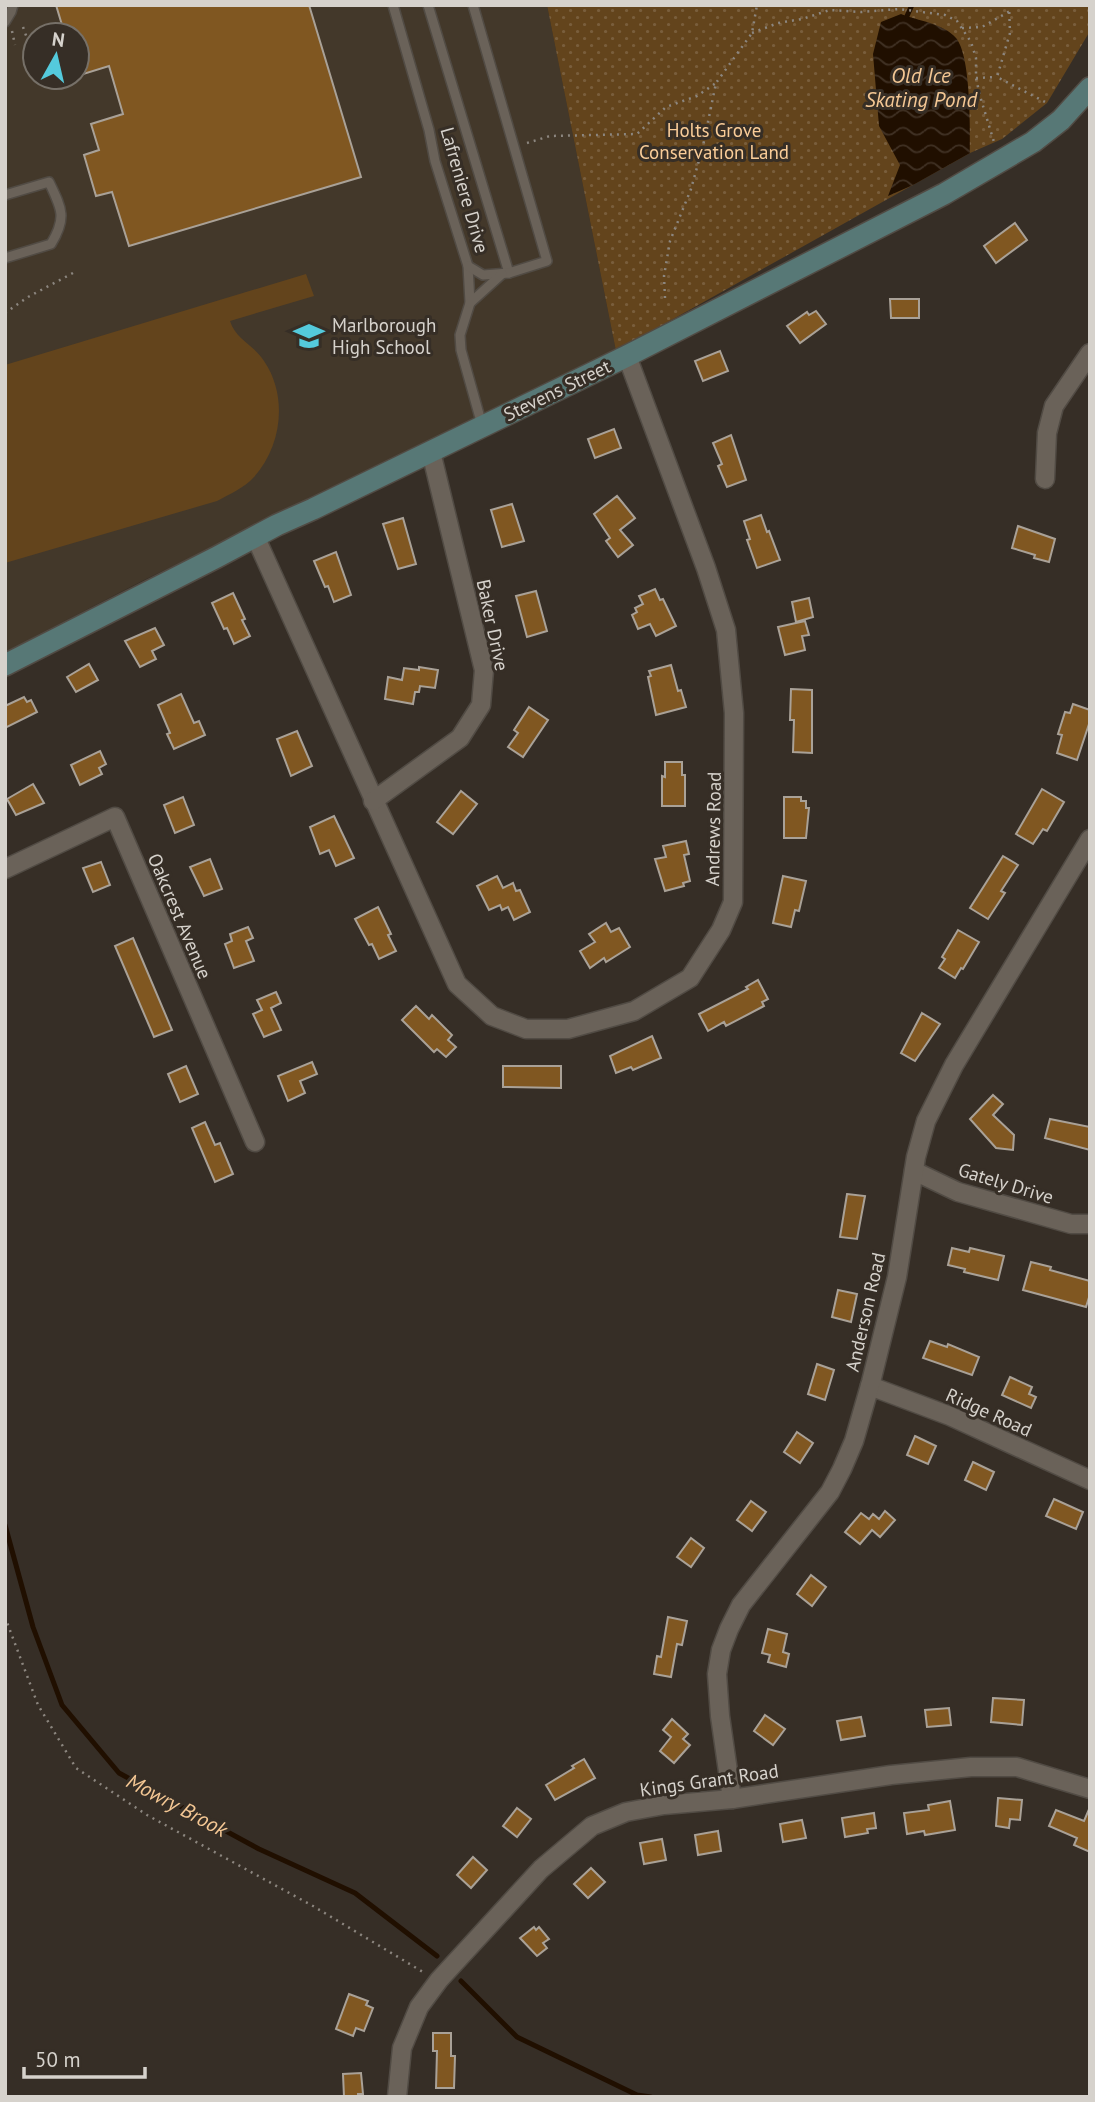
<svg xmlns="http://www.w3.org/2000/svg" width="1095" height="2102" viewBox="0 0 1095 2102" font-family="'PT Sans',sans-serif">
	<style>
		.built { fill: #43382a; fill-rule: evenodd }
		.grass { fill: #63441c }
		.park { fill: url(#park-dots) }
		.water { fill: url(#water-waves) }
		.lines { fill: none; stroke-linecap: round; stroke-linejoin: round }
		.stream { stroke: #200f00; stroke-width: 5 }
		.building { fill: #805721; stroke: #a9a197; stroke-width: 2 }
		.lane-casing { stroke: #514b44; stroke-width: 12 }
		.street-casing { stroke: #514b44; stroke-width: 21 }
		.secondary-casing { stroke: #514b44; stroke-width: 24 }
		.path { stroke: #8c867f; stroke-width: 2.5; stroke-dasharray: 2 5; stroke-linecap: butt }
		.lane { stroke: #6a6259; stroke-width: 9 }
		.street { stroke: #6a6259; stroke-width: 18 }
		.secondary { stroke: #577876; stroke-width: 21 }
		.labels { text-anchor: middle; dominant-baseline: central; stroke-width: 6; stroke-linejoin: round; paint-order: stroke }
		.park-label { font-size: 19px; fill: #f9cc98; stroke: #362e26 }
		.street-label { font-size: 19px; fill: #d6d2cc; stroke: #362e26 }
		.poi-label { font-size: 19px; fill: #d6d2cc; stroke: #362e26; text-anchor: start }
		.water-label { font-size: 21px; font-style: italic; fill: #f4c794; stroke: #362e26 }
	</style>
	<defs>
		<pattern id="park-dots" width="8" height="8" patternUnits="userSpaceOnUse" patternTransform="scale(1.75)"><rect width="8" height="8" fill="#63441c"/><path d="M2 2h.1M6 6h.1" fill="none" stroke="#795e3c" stroke-width="1.8" stroke-linecap="round"/></pattern>
		<pattern id="water-waves" width="16" height="10" patternUnits="userSpaceOnUse" patternTransform="scale(1.75)"><rect width="16" height="10" fill="#200f00"/><path d="M0 5q4-4 8 0t8 0" fill="none" stroke="#403124"/></pattern>
	</defs>
	<rect width="100%" height="100%" fill="#362e26"/>
	<path class="built" d="M5,5H547L616,351L142,581L5,652ZM35,35H77V77H35Z"/>
	<path class="grass" d="M306,274L314,296L230,321C236,340 253,344 264,361C288,396 282,446 254,477C244,488 230,494 217,501L5,563V365Z"/>
	<polygon class="park" points="547,5 1090,5 1090,31 1047,103 1002,139 970,153 616,351"/>
	<path class="water" d="M901,14C918,21 943,23 956,38C971,56 970,128 970,153L913,185L888,196L900,165L879,126L873,54L881,22Z"/>
	<g class="lines">
		<g class="stream">
			<polyline points="907,16 912,5"/>
			<polyline points="5,1525 33,1627 62,1705 119,1773 259,1849 355,1893 437,1956"/>
			<polyline points="461,1981 517,2037 637,2095 651,2097"/>
		</g>
	</g>
	<g class="building">
		<polygon points="56,5 309,5 361,177 129,246 112,192 96,196 84,155 99,150 91,124 123,114 109,66 77,76 77,35 65,35"/>
		<polygon points="1015,223 1027,240 996,263 984,246"/>
		<polygon points="890,299 919,299 919,318 891,318"/>
		<polygon points="816,311 826,324 800,343 787,326 807,312 809,315"/>
		<polygon points="720,351 728,371 703,381 695,361"/>
		<polygon points="614,429 621,448 595,458 588,439"/>
		<polygon points="731,435 746,480 727,487 718,466 722,464 713,443"/>
		<polygon points="617,496 635,518 620,530 633,545 618,557 606,541 610,538 594,514"/>
		<polygon points="512,504 524,541 502,547 491,510"/>
		<polygon points="761,515 767,532 769,531 780,560 757,568 747,540 750,539 744,521"/>
		<polygon points="403,518 416,564 398,569 383,524"/>
		<polygon points="1018,526 1055,539 1049,562 1034,558 1035,555 1012,548"/>
		<polygon points="336,552 351,595 334,602 328,586 325,587 314,561"/>
		<polygon points="655,589 660,600 663,599 676,626 656,636 650,624 638,629 632,615 637,612 635,608 643,604 639,596"/>
		<polygon points="536,591 547,631 527,637 516,596"/>
		<polygon points="233,593 245,619 242,620 250,636 234,644 227,628 224,629 212,603"/>
		<polygon points="809,598 813,617 796,622 792,602"/>
		<polygon points="805,621 809,635 802,636 805,650 785,655 778,627"/>
		<polygon points="155,628 164,645 152,651 156,659 140,667 125,641"/>
		<polygon points="89,664 98,680 76,692 67,677"/>
		<polygon points="671,665 678,691 681,690 686,707 656,715 648,677 651,676 649,671"/>
		<polygon points="419,667 438,670 435,688 420,686 419,692 415,692 413,704 385,699 388,677 402,680 404,668 419,670"/>
		<polygon points="791,689 812,690 812,753 793,752 794,720 790,720"/>
		<polygon points="181,694 194,723 199,721 205,735 174,749 167,734 170,733 158,705"/>
		<polygon points="24,697 27,702 31,700 37,712 5,728 5,706"/>
		<polygon points="1073,704 1090,710 1090,721 1077,760 1057,753 1062,735 1058,734 1065,712 1070,713"/>
		<polygon points="529,707 548,720 523,757 508,747 518,733 514,730"/>
		<polygon points="297,731 312,766 291,776 277,739"/>
		<polygon points="100,751 106,764 99,768 102,774 80,785 71,765"/>
		<polygon points="665,762 682,762 682,775 685,775 685,806 662,806 662,776 665,777"/>
		<polygon points="33,784 44,803 16,815 7,799"/>
		<polygon points="1042,789 1064,802 1047,831 1043,829 1033,844 1016,834"/>
		<polygon points="461,791 477,804 453,834 437,822"/>
		<polygon points="183,797 194,825 175,833 164,805"/>
		<polygon points="784,797 801,797 801,801 806,801 806,808 809,808 806,838 784,838"/>
		<polygon points="334,816 354,858 336,866 329,850 320,854 310,827"/>
		<polygon points="686,841 689,854 684,855 690,881 683,883 684,886 665,891 655,859 666,857 663,846"/>
		<polygon points="1003,856 1018,865 1001,891 1005,893 988,919 970,908"/>
		<polygon points="210,859 222,889 204,896 190,867"/>
		<polygon points="101,862 110,885 93,892 83,868"/>
		<polygon points="497,876 503,888 513,883 516,891 520,890 530,912 514,920 508,907 502,910 500,905 489,910 477,886"/>
		<polygon points="783,876 806,881 799,911 795,910 791,927 773,923"/>
		<polygon points="378,907 391,934 388,935 396,951 379,959 372,944 369,945 355,919"/>
		<polygon points="606,923 611,932 619,928 630,947 606,962 604,958 590,968 580,951 595,942 589,934"/>
		<polygon points="248,927 253,938 246,941 254,961 234,968 225,944 232,941 230,934"/>
		<polygon points="958,930 979,942 963,969 961,968 955,978 939,968 945,959 942,957"/>
		<polygon points="133,938 172,1030 154,1037 115,946"/>
		<polygon points="758,980 768,999 762,1002 764,1006 726,1026 724,1022 708,1031 699,1014 748,989 746,987"/>
		<polygon points="276,992 281,1003 271,1008 281,1030 264,1037 253,1014 262,1010 257,1000"/>
		<polygon points="416,1006 429,1019 432,1015 452,1035 448,1040 456,1047 446,1057 437,1049 434,1052 402,1020"/>
		<polygon points="922,1013 940,1024 915,1061 901,1053"/>
		<polygon points="652,1036 661,1058 633,1070 631,1067 616,1073 610,1056"/>
		<polygon points="312,1062 317,1074 300,1081 305,1093 288,1101 278,1076"/>
		<polygon points="186,1066 198,1094 180,1102 168,1074"/>
		<polygon points="503,1066 561,1066 561,1088 503,1087"/>
		<polygon points="993,1095 1003,1104 993,1115 1014,1135 1013,1150 996,1148 970,1119"/>
		<polygon points="1050,1119 1090,1127 1090,1150 1045,1138"/>
		<polygon points="205,1122 215,1145 220,1143 233,1174 215,1182 192,1128"/>
		<polygon points="847,1194 865,1196 857,1239 840,1237"/>
		<polygon points="952,1248 969,1252 970,1248 1004,1256 998,1280 964,1272 965,1269 948,1265"/>
		<polygon points="1031,1262 1051,1267 1050,1270 1090,1281 1090,1294 1086,1307 1023,1290"/>
		<polygon points="838,1290 857,1294 851,1322 832,1317"/>
		<polygon points="930,1341 947,1347 948,1344 979,1357 972,1375 923,1358"/>
		<polygon points="817,1364 834,1370 825,1400 808,1394"/>
		<polygon points="1010,1377 1032,1387 1029,1394 1036,1397 1031,1408 1002,1395"/>
		<polygon points="797,1432 813,1443 800,1463 784,1452"/>
		<polygon points="915,1436 936,1446 928,1464 907,1455"/>
		<polygon points="973,1462 994,1472 986,1490 965,1480"/>
		<polygon points="1054,1499 1083,1512 1076,1529 1046,1516"/>
		<polygon points="751,1501 766,1512 752,1531 737,1520"/>
		<polygon points="885,1511 895,1520 880,1537 872,1530 860,1544 845,1532 861,1513 869,1519 873,1514 879,1519"/>
		<polygon points="691,1538 704,1548 691,1567 677,1557"/>
		<polygon points="811,1575 826,1587 812,1606 797,1594"/>
		<polygon points="668,1617 687,1621 682,1645 677,1644 671,1677 654,1674 657,1656 661,1657"/>
		<polygon points="768,1629 787,1634 783,1652 789,1654 786,1667 768,1662 770,1655 762,1653"/>
		<polygon points="993,1698 1024,1700 1022,1725 991,1722"/>
		<polygon points="949,1708 951,1725 927,1727 925,1710"/>
		<polygon points="765,1715 785,1729 773,1745 754,1731"/>
		<polygon points="861,1717 865,1736 841,1740 837,1721"/>
		<polygon points="672,1719 688,1734 683,1739 690,1745 674,1763 660,1751 671,1737 663,1730"/>
		<polygon points="584,1759 595,1778 555,1800 546,1785 574,1768 572,1766"/>
		<polygon points="998,1798 1022,1800 1020,1820 1010,1819 1009,1828 996,1826"/>
		<polygon points="950,1801 955,1830 925,1835 924,1831 907,1834 904,1813 929,1810 928,1805"/>
		<polygon points="1090,1807 1090,1852 1074,1845 1077,1838 1049,1826 1056,1810 1084,1821"/>
		<polygon points="517,1808 531,1819 517,1837 503,1826"/>
		<polygon points="874,1813 876,1828 867,1829 868,1833 845,1837 842,1818"/>
		<polygon points="802,1820 806,1838 783,1842 780,1824"/>
		<polygon points="718,1831 721,1851 698,1855 695,1835"/>
		<polygon points="662,1839 666,1860 644,1864 640,1843"/>
		<polygon points="473,1857 487,1870 471,1888 457,1875"/>
		<polygon points="591,1868 605,1882 588,1898 574,1884"/>
		<polygon points="534,1927 536,1930 539,1927 549,1939 543,1943 547,1948 537,1956 520,1938"/>
		<polygon points="349,1994 368,2001 366,2005 373,2008 364,2031 356,2028 353,2036 336,2029"/>
		<polygon points="433,2033 451,2033 451,2056 455,2056 454,2088 436,2088 437,2051 433,2051"/>
		<polygon points="361,2073 363,2094 358,2094 358,2097 344,2097 343,2074"/>
	</g>
	<g class="lines">
		<g class="lane-casing">
			<g id="lane">
				<polyline points="393,5 429,130 435,161 468,266 470,303 460,335 461,350 482,425"/>
				<polyline points="428,5 509,273"/>
				<polyline points="5,22 11,12 13,5"/>
				<path d="M5,195L49,182C62,209 67,218 51,244L5,258"/>
				<polyline points="468,266 483,275 509,273 547,261 473,5"/>
				<polyline points="470,303 502,274"/>
			</g>
		</g>
		<g class="street-casing">
			<g id="street">
				<polyline points="1045,479 1047,433 1054,406 1090,353"/>
				<polyline points="255,536 457,984 492,1016 526,1029 568,1029 634,1011 690,978 721,930 733,902 734,713 726,630 706,568 627,356"/>
				<polyline points="373,801 460,738 481,705 484,670 431,452"/>
				<polyline points="5,869 115,817 255,1142"/>
				<polyline points="914,1171 958,1192 1071,1224 1090,1224"/>
				<polyline points="870,1386 950,1416 1090,1480"/>
				<polyline points="732,1799 720,1716 717,1674 721,1650 729,1629 741,1605 830,1492 842,1469 854,1441 871,1382 897,1277 916,1157 926,1121 954,1065 1090,839"/>
				<polyline points="397,2097 402,2048 419,2007 439,1980 541,1869 592,1826 626,1812 664,1805 732,1799 891,1775 971,1767 1017,1767 1090,1789"/>
			</g>
		</g>
		<g class="secondary-casing">
			<polyline id="secondary" points="5,665 217,557 277,525 313,509 627,356 944,194 1033,142 1061,120 1090,88"/>
		</g>
		<g class="path">
			<polyline points="1009,5 1010,33 997,77 1047,103"/>
			<polyline points="23,27 28,41"/>
			<polyline points="962,28 982,27 1010,11"/>
			<polyline points="12,31 15,45"/>
			<polyline points="752,33 778,23 802,19 830,10 861,12 899,9 945,15 957,21 971,42 976,58 976,78 980,96 994,142"/>
			<polyline points="976,78 997,77"/>
			<polyline points="527,143 550,136 637,134 666,107 697,96 716,83"/>
			<polyline points="665,298 664,276 670,241 691,189 703,146 716,83 752,33 757,5"/>
			<polyline points="5,313 28,297 73,273"/>
			<polyline points="5,1617 38,1705 76,1768 147,1815 313,1906 423,1972"/>
		</g>
		<use href="#lane" class="lane"/>
		<use href="#street" class="street"/>
		<use href="#secondary" class="secondary"/>
	</g>
	<defs>
		<g id="school-bare" transform="scale(2.415)"><path d="M0-5L7-2L0 1L-7-2ZM-4 1L0 2.5L4 1V4Q0 6-4 4Z" fill="#54cadc" stroke="#362e26" stroke-width="2.5" paint-order="stroke"/></g>
	</defs>
	<g fill-rule="evenodd">
		<use href="#school-bare" x="309" y="336"/>
	</g>
	<g class="labels">
		<g class="park-label">
			<text x="714" y="130">Holts Grove<tspan x="714" dy="22">Conservation Land</tspan></text>
		</g>
		<g class="street-label">
			<text transform="translate(465 190) rotate(74)">Lafreniere Drive</text>
			<text transform="translate(557 390) rotate(-26)">Stevens Street</text>
			<text transform="translate(493 625) rotate(78)">Baker Drive</text>
			<text transform="translate(713 829) rotate(-89)">Andrews Road</text>
			<text transform="translate(180 916) rotate(67)">Oakcrest Avenue</text>
			<text transform="translate(1006 1183) rotate(17)">Gately Drive</text>
			<text transform="translate(865 1312) rotate(-77)">Anderson Road</text>
			<text transform="translate(989 1412) rotate(24)">Ridge Road</text>
			<text transform="translate(709 1780) rotate(-8)">Kings Grant Road</text>
		</g>
		<g class="poi-label">
			<text x="332" y="325">Marlborough<tspan x="332" dy="22">High School</tspan></text>
		</g>
		<g class="water-label">
			<text x="921" y="75">Old Ice<tspan x="921" dy="24">Skating Pond</tspan></text>
			<text transform="translate(177 1805) rotate(28)">Mowry Brook</text>
		</g>
	</g>
	<rect width="1095" height="2102" fill="none" stroke="#d6d2cc" stroke-width="14"/>
	<g transform="translate(56 56) rotate(8)"><circle r="33" fill="#362e26" stroke="#767068" stroke-width="2"/>
	<path d="M0-5L12 26L0 18L-12 26Z" fill="#54cadc"/>
	<text y="-10" font-size="19" font-weight="bold" text-anchor="middle" fill="#d6d2cc">N</text>
	</g>
	<path d="M24 2067v10h121v-10" fill="none" stroke="#d6d2cc" stroke-width="3.5"/>
	<text x="35" y="2067" font-size="21" fill="#d6d2cc" stroke="#362e26" stroke-width="5" paint-order="stroke">50 m</text>
</svg>
